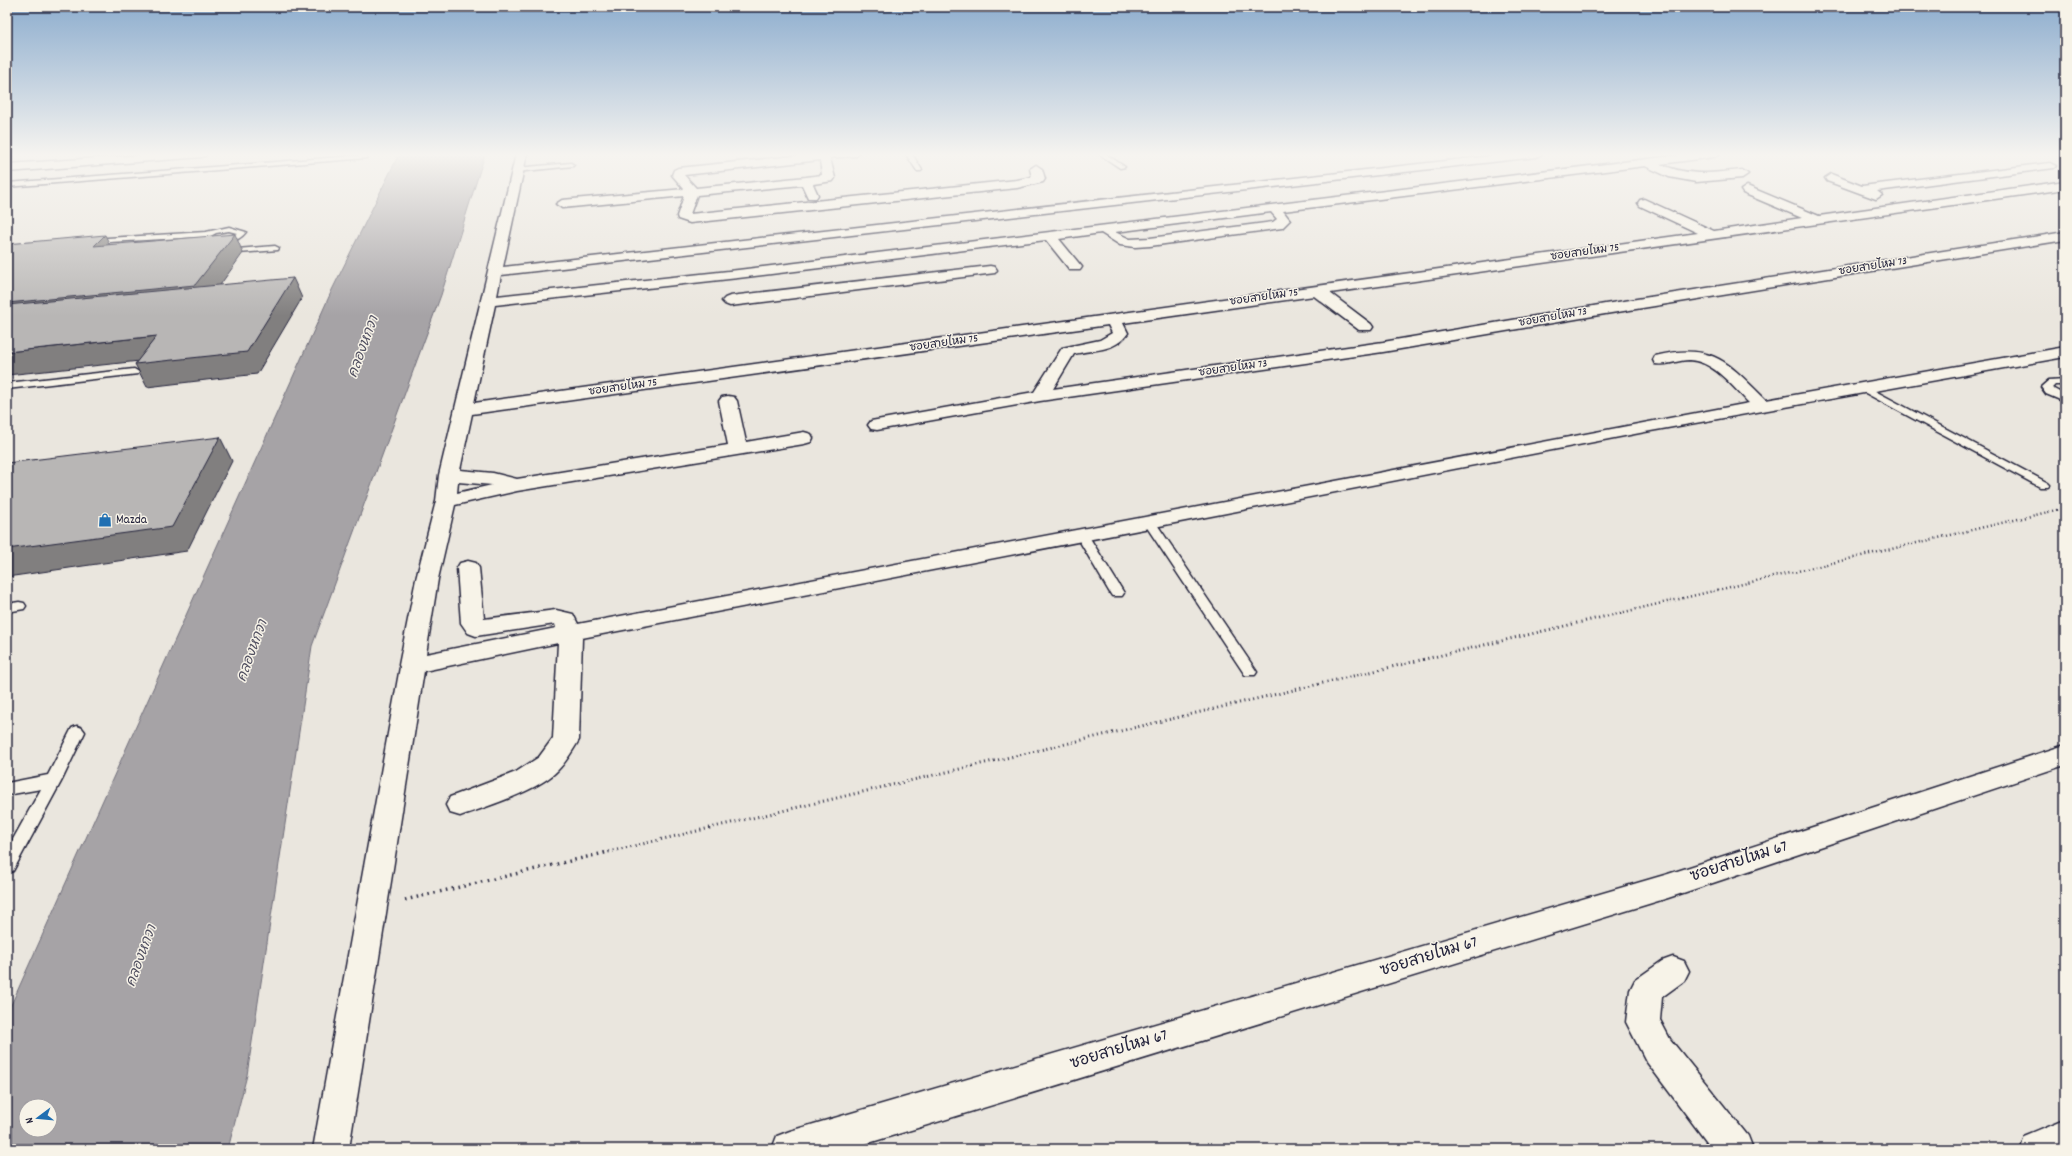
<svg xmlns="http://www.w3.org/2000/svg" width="2072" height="1156" viewBox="0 0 2072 1156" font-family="Dekko,'Playpen Sans Thai',sans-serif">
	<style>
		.water { fill: #a6a3a6; stroke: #716f7b; fill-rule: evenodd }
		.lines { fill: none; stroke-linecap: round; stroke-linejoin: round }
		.service-casing { stroke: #22223b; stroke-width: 3 }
		.minor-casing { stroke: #22223b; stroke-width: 3 }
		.secondary-casing { stroke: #22223b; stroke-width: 3 }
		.path-far2 { stroke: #22223b; stroke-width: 2.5; stroke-dasharray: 1 3; stroke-linecap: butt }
		.path-far1 { stroke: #22223b; stroke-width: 3; stroke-dasharray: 1 3.5; stroke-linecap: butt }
		.path { stroke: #22223b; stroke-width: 3.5; stroke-dasharray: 1.5 4.5; stroke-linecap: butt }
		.service { fill: #f7f3e8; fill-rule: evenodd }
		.minor { fill: #f7f3e8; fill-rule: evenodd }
		.secondary { fill: #f7f3e8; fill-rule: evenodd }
		.shaded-wall { fill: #817f7f; stroke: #22223b }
		.building { fill: #b8b6b5; stroke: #22223b }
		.labels { text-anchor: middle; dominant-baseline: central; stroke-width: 3; stroke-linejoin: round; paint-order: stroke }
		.far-street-label { font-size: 11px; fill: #22223b; stroke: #f7f3e8 }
		.poi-label { font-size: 13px; fill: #22223b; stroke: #f7f3e8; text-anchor: start }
		.water-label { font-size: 14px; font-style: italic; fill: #504f60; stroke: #f7f3e8 }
		.near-street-label { font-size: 16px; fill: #22223b; stroke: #f7f3e8 }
	</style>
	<rect width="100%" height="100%" fill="#eae6de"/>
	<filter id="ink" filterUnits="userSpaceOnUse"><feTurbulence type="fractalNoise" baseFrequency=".025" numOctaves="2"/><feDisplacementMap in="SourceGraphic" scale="8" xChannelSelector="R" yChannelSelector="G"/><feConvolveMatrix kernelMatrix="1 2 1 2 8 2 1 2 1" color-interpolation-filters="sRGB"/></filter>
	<g filter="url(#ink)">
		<path class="water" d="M399,154H485L441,295L312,646L247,1075L228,1149H7V1014L332,290ZM26,1106H50V1130H26Z"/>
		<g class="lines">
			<g class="service-casing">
				<g id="service">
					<polygon points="829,154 859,154 856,156 825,158 822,156"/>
					<polygon points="906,154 912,154 922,170 921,171 917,171"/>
					<polygon points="1099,154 1106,154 1125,167 1120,168"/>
					<polygon points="365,155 367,156 367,158 7,187 7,183"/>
					<polygon points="571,163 574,165 573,166 516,172 513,170 516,168"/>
					<path d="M229,227L246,232C236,245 215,247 200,241V237L91,243L87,241L91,239L206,232ZM229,231L237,233L224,239L207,238L216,233Z"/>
					<polygon points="275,246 279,248 278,250 225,254 221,252 225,250"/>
					<polygon points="134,369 139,372 138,374 7,389 7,383"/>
					<polygon points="2065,379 2065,385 2055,385 2052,388 2065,395 2065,402 2046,394 2041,387 2049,380"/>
					<polygon points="1862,384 2048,483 2050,485 2048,487 2040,487 1858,389 1857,387"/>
					<polygon points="1150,519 1154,520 1255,669 1257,672 1255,675 1245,675 1144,523"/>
					<polygon points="1082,531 1088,535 1124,593 1122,596 1112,596 1110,593 1076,535"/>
					<polygon points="19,602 24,603 26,606 24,609 7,612 7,604"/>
					<polygon points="77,726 82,728 85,732 62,780 13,871 7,873 7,850 41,789 7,795 7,783 48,775 72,728"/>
				</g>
			</g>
			<g class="minor-casing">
				<g id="minor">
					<path d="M516,154H527L503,267L1508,154H1542L1536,157L501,275L497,296L738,270L1688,154H1720L1714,157L1660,164C1690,177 1711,173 1742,170L1748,174L1742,178L1696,182L1669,177L1645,166L1283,211L1290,220L1282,228L1150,246L1135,247L1120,245L1101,233L1059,239L1082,267L1080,270H1070L1046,240L738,278L495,305L474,403L1698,233L1640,206L1638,203L1640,200L1644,199L1714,231L1802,218L1743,193L1741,190L1747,186L1819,216L2065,181V189L1330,293L1371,324L1373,327L1371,330H1359L1314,296L1123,323L1128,333C1115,352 1095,349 1074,354L1053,389L1383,342L1605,304L2065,232V240L1605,314L1383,352L1040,401L877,430L871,429L868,425L871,421L1034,392L1062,348L1100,340L1112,333L1108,325L472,414L460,470L493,473L517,479L728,445L719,401L722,397L728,396L734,397L737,401L746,442L804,432L811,434L813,438L811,442L804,444L517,491L455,505L438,579L426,654L556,628L555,624L476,636L468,633L461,623L457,568L460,563L468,561L476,563L479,568L484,619L556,610L573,614L578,624L1749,403C1733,387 1714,361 1689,360C1678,360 1666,366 1655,364L1653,360L1655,356C1713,342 1727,362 1766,400L2065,347V357L1645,432L582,638L579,740C573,750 566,762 558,770C540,790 486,807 460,816L450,813L446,805L450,797L516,772L539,757L553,738L558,643L424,671L349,1149H313L400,667L399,665L416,579L436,501L439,475ZM1271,212L1277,219L1273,222L1150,238L1130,239L1115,232ZM458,482L492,485L457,493Z"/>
					<path d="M814,154H829L835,178L833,181L813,184L818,195L816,198H808L802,185L697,195L690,214L1017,180L1032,177L1030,169L1036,165L1042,169L1045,179L1043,182L1017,188L690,223L678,219L677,216L684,196L562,208L556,204L562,200L684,189L672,175L674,170L678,168ZM820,160L822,175L806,177L696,188L684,175Z"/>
					<polygon points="2050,163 2056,166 2054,168 1877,191 1882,195 1876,199 1827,181 1825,178 1831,174 1862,186"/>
					<polygon points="990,266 995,267 997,270 995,273 730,306 725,304 722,301 725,298 730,296"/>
					<polygon points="2065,745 2065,765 1668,898 849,1149 772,1149 777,1136 790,1131 1668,874"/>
					<polygon points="1673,957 1684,961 1689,971 1684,981 1662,997 1660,1020 1670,1039 1748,1136 1753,1149 1712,1149 1646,1061 1626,1022 1630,990 1635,980 1662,961"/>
					<polygon points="2065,1119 2065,1149 2019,1149 2024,1136"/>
				</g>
			</g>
			<g class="secondary-casing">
				<polygon id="secondary" points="158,154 208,154 202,157 7,172 7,164"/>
			</g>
			<polyline class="path-far2" points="1620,613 2065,508"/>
			<polyline class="path-far1" points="604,853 1624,612"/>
			<polyline class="path" points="405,900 608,852"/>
			<use href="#service" class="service"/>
			<use href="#minor" class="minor"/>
			<use href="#secondary" class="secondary"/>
		</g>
		<g class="shaded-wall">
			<polygon points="235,234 243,253 205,306 7,325 7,303"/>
			<polygon points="105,235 115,255 94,246"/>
			<polygon points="293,278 302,298 257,374 147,387 135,364"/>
			<polygon points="157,336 168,358 7,375 7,352"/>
			<polygon points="220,437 232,461 187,551 7,577 7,549"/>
		</g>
		<g class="building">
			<polygon points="235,234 195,285 7,303 7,244 105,235 94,246"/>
			<polygon points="293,278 247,352 135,364 157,336 7,352 7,305"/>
			<polygon points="220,437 172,527 7,549 7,463"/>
		</g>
	</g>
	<linearGradient id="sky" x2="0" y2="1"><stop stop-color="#8dadce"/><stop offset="0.49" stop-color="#f6f4f0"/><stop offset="1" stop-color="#f6f4f0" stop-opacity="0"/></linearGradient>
	<rect width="2072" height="316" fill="url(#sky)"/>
	<defs>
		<g id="shop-bare" transform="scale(1.08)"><path d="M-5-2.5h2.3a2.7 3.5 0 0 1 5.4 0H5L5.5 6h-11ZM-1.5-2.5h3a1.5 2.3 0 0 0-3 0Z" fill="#1f6fb2" stroke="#f7f3e8" stroke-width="2.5" paint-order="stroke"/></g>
	</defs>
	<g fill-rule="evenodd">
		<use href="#shop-bare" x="105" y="520"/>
	</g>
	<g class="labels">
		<g class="far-street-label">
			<text transform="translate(1585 253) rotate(-8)">ซอยสายไหม 75</text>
			<text transform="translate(1873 267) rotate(-9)">ซอยสายไหม 73</text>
			<text transform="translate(1264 298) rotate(-8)">ซอยสายไหม 75</text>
			<text transform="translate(1553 318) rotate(-10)">ซอยสายไหม 73</text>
			<text transform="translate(944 344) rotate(-8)">ซอยสายไหม 75</text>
			<text transform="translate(1233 369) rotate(-8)">ซอยสายไหม 73</text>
			<text transform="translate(623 388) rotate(-8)">ซอยสายไหม 75</text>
		</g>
		<g class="poi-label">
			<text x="116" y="520">Mazda</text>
		</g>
		<g class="water-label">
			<text transform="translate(364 347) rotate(-70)">คลองหกวา</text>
			<text transform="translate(253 651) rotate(-70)">คลองหกวา</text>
			<text transform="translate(142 956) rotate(-70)">คลองหกวา</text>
		</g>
		<g class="near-street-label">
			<text transform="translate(1739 862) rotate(-18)">ซอยสายไหม 67</text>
			<text transform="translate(1429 957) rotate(-17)">ซอยสายไหม 67</text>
			<text transform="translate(1119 1050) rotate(-17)">ซอยสายไหม 67</text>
		</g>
	</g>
	<rect width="2072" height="1156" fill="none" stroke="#f7f3e8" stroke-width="24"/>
	<rect x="12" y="12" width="2048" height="1132" fill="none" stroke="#22223b" stroke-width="1.5" filter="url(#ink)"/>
	<g transform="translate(38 1118) rotate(254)"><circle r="19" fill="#f7f3e8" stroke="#a29fa3"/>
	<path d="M0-3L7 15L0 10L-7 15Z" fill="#1f6fb2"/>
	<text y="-6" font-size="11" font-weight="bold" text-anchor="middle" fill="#22223b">N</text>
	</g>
</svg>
